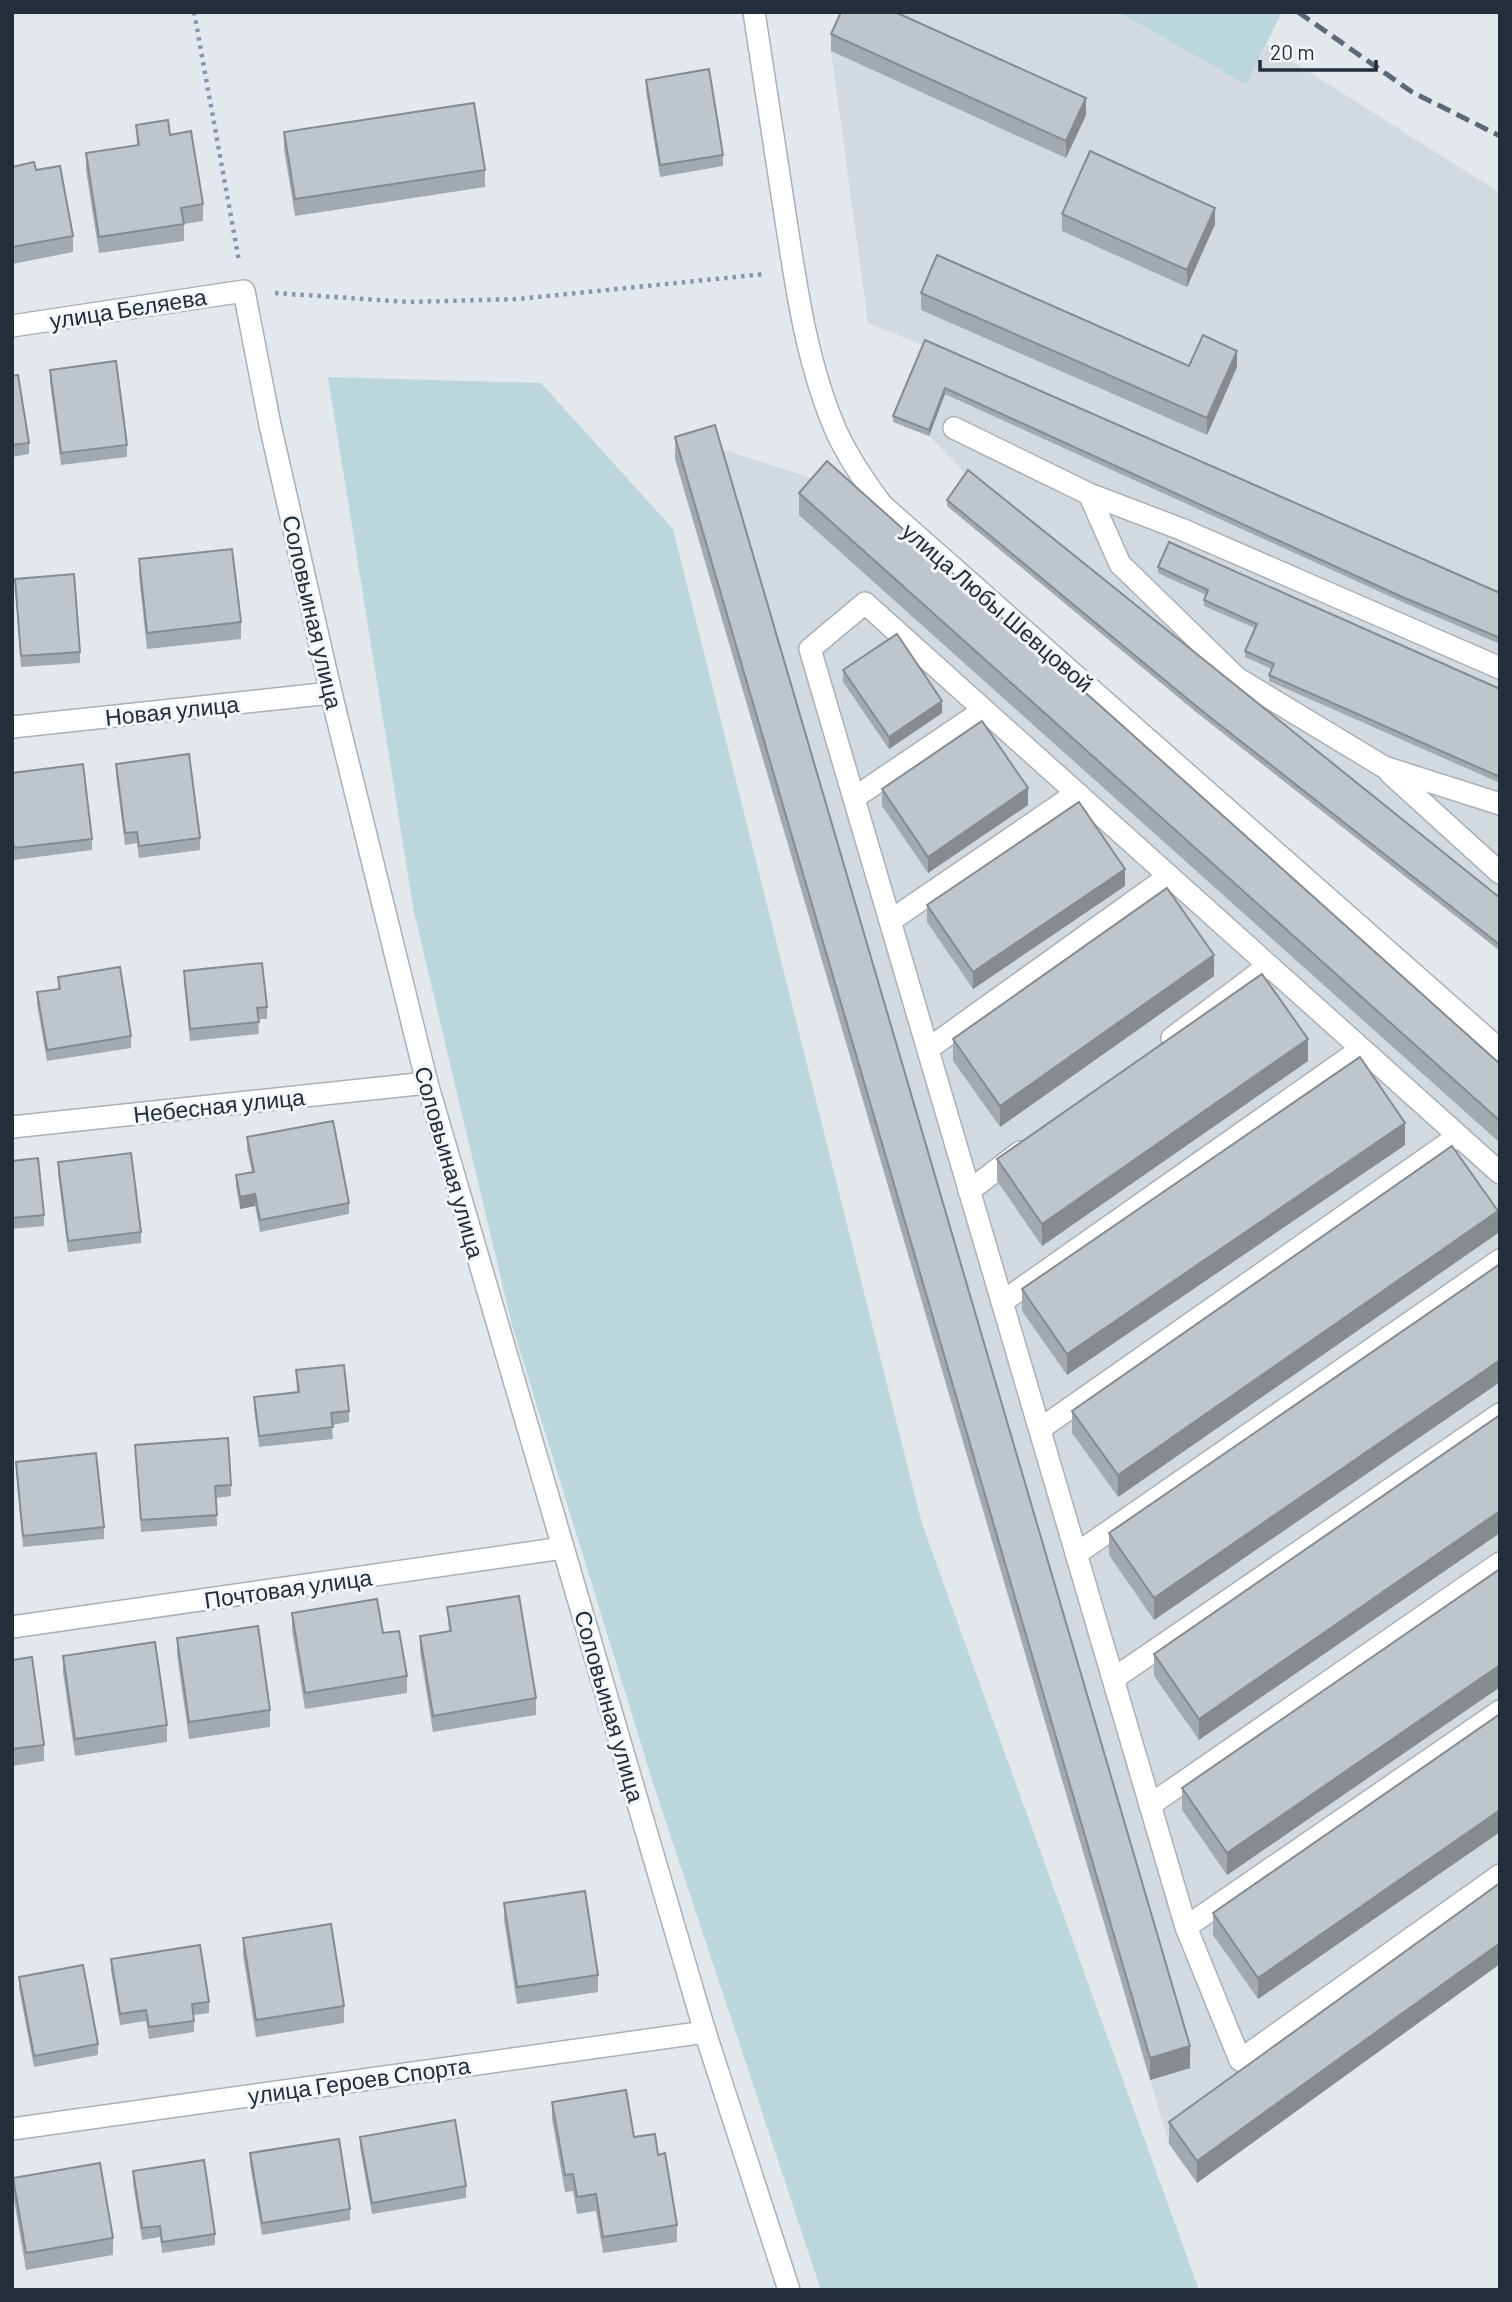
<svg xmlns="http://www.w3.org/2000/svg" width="1512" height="2302" viewBox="0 0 1512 2302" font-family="Barlow,sans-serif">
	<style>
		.built { fill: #d3dadf }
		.green { fill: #bcd7dc }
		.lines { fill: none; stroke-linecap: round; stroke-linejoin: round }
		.minor-casing { stroke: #a9b0b7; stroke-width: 24 }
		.path { stroke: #8496ae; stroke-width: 4.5; stroke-dasharray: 3.5 5; stroke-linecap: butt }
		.minor { stroke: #fff; stroke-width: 21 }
		.rail { stroke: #5d6877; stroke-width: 5; stroke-dasharray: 14 7; stroke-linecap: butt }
		.wall { fill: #a3aaaf }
		.shaded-wall { fill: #858b8f }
		.building { fill: #bec6cc; stroke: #858b8f; stroke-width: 2 }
		.labels { text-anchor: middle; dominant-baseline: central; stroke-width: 6; stroke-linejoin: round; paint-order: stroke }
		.street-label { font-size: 23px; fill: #232d3c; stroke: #f2f6f8 }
	</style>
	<rect width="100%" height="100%" fill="#e2e8ec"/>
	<g class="built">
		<polygon points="849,12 1118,12 1245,85 1267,45 1500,193 1500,951 1196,712 947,505 967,475 929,436 893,422 925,346 868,323 831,51"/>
		<polygon points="715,447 827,483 1500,1086 1500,1964 1197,2183 1169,2144 675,459"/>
	</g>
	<g class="green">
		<polygon points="1118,12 1282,12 1246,85"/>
		<polygon points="328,377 541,383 673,529 922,1524 1199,2290 821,2290 654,1786 512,1325 414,912"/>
	</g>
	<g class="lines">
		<g class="minor-casing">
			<g id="minor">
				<path d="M754,12C764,75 773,138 783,201C795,278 805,361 837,433C849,459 865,482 882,505L1500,1050"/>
				<polyline points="12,326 244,291 270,425 331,693 427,1083 705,2032 789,2290"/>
				<polyline points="954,428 1089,494 1120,564 1237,678 1384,767 1500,804"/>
				<polyline points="1089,494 1181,529 1500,668"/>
				<polyline points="12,727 331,693"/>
				<polyline points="1390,773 1500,873"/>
				<polyline points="854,798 984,710"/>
				<polyline points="890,921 1077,793"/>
				<polyline points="1172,1038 1268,966"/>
				<polyline points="928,1049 1169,876"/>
				<polyline points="12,1127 427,1083"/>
				<polyline points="1500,1173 865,603 810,649 1186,1927 1240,2060 1500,1875"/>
				<polyline points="969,1191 1020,1152"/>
				<polyline points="1002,1302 1361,1049"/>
				<polyline points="1040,1429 1458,1136"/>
				<polyline points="1076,1554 1500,1260"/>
				<polyline points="12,1627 563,1548"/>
				<polyline points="1113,1679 1500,1414"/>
				<polyline points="1150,1805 1500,1563"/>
				<polyline points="1186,1927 1500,1711"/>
				<polyline points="12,2129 705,2032"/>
			</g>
		</g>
		<g class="path">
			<polyline points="194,12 239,261"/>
			<polyline points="275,293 408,302 518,299 765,274"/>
		</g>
		<use href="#minor" class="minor"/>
		<polyline class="rail" points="1298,12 1412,92 1500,136"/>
	</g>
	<g class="wall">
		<polygon points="831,34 1086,115 1066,158 831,51"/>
		<polygon points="646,80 723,155 723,166 660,177 646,91"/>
		<polygon points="136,125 170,135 203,204 203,221 184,224 184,241 99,253 86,170 86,153 137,145"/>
		<polygon points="284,132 485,170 485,187 295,216 284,149"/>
		<polygon points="12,167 36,170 73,236 73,252 12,264"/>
		<polygon points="1062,214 1215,224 1187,287 1062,231"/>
		<polygon points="921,293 1189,366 1237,367 1207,435 921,310"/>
		<polygon points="925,340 1500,593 1500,644 1400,601 945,394 929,436 893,422 893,416"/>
		<polygon points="50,370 127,445 127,457 61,465 50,382"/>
		<polygon points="12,376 29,443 29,454 12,457"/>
		<polygon points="675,437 1190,2068 1150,2080 675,459"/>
		<polygon points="799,493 1500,1064 1500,1143 799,515"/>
		<polygon points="947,500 1500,898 1500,951 1196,712 947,506"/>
		<polygon points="139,559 241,622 241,639 147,649 139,576"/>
		<polygon points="1158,567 1500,689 1500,783 1269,681 1269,675 1272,669 1245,657 1245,651 1255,628 1204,606 1204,600 1206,595 1158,573"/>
		<polygon points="15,579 80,652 80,663 21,667"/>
		<polygon points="843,670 942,713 889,749 843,682"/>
		<polygon points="116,764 200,838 200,850 139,858 137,843 125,845 116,775"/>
		<polygon points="12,773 92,839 92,850 14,860 12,848"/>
		<polygon points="882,789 1028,805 928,873 882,806"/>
		<polygon points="1125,886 973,989 927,922 927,905"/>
		<polygon points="184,971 267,1007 267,1019 258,1019 259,1034 190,1041 184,983"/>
		<polygon points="1214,976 1000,1127 953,1061 953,1039"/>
		<polygon points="58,977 131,1036 131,1048 47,1061 37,1004 37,992 58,989"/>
		<polygon points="1308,1061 1042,1246 997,1181 997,1159"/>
		<polygon points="247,1137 349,1203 349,1214 260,1232 255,1206 240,1209 236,1186 236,1175 252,1172 247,1149"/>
		<polygon points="1405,1145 1067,1375 1022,1311 1022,1289"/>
		<polygon points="12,1161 44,1215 44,1226 12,1229"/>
		<polygon points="58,1162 141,1232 141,1243 68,1252 58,1174"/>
		<polygon points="1498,1233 1118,1497 1072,1433 1072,1411"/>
		<polygon points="1500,1264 1500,1382 1154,1620 1109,1555 1109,1533"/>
		<polygon points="296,1370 349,1411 349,1422 332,1425 333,1439 259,1447 254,1408 254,1397 297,1392"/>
		<polygon points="1500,1415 1199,1740 1154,1676 1154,1654"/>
		<polygon points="135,1445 231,1485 231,1496 216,1498 217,1526 141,1532"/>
		<polygon points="16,1462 104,1527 104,1539 23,1547 16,1473"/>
		<polygon points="1500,1569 1500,1687 1227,1875 1182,1810 1182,1788"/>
		<polygon points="447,1607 536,1698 536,1715 433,1732 420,1652 420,1636 449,1631"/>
		<polygon points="292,1613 383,1633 407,1676 407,1693 305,1709 292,1630"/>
		<polygon points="177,1638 270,1710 270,1727 189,1739 177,1655"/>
		<polygon points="63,1656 167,1725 167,1742 75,1756 63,1673"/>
		<polygon points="12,1660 44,1745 44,1761 12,1766"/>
		<polygon points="1500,1714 1500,1832 1258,1999 1213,1935 1213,1913"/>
		<polygon points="1500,1883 1197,2183 1169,2144 1169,2122"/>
		<polygon points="504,1903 598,1975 598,1992 517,2004 504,1920"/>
		<polygon points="243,1938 344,2006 344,2023 256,2037 243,1955"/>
		<polygon points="111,1959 209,2002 209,2013 194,2015 194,2032 149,2039 146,2021 120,2025 111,1970"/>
		<polygon points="19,1977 98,2044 98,2055 34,2067 19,1988"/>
		<polygon points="552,2102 634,2137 658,2155 677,2225 677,2242 603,2253 596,2211 577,2214 573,2191 565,2192 552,2119"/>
		<polygon points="360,2137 466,2186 466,2198 372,2214 360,2148"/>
		<polygon points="250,2153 350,2209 350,2220 262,2235 250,2164"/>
		<polygon points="133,2171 215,2234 215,2245 162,2253 160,2237 142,2240 133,2183"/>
		<polygon points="13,2178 113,2238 113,2255 26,2270 13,2194"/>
	</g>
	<g class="shaded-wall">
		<polygon points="1086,98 1086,115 1066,158 1066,141"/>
		<polygon points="1215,208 1215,224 1187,287 1187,270"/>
		<polygon points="1237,351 1237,367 1207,435 1207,418"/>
		<polygon points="945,388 945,394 929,436 929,430"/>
		<polygon points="942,701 942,713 889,749 889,737"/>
		<polygon points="1028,788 1028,805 928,873 928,857"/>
		<polygon points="1125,869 1125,886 973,989 973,972"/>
		<polygon points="1214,955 1214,976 1000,1127 1000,1106"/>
		<polygon points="1308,1039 1308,1061 1042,1246 1042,1224"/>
		<polygon points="1405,1123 1405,1145 1067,1375 1067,1354"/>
		<polygon points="255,1194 255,1206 240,1209 240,1197"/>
		<polygon points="1498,1211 1498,1233 1118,1497 1118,1475"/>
		<polygon points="1500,1360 1500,1382 1154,1620 1154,1598"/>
		<polygon points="1500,1511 1500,1533 1199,1740 1199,1719"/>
		<polygon points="1500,1665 1500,1687 1227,1875 1227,1853"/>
		<polygon points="1500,1810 1500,1832 1258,1999 1258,1978"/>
		<polygon points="1500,1943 1500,1964 1197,2183 1197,2161"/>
		<polygon points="1190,2046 1190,2068 1150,2080 1150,2058"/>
	</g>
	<g class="building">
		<polygon points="841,12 895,12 1086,98 1066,141 831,34"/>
		<polygon points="709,69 723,155 660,165 646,80"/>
		<polygon points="474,103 485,170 295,199 284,132"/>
		<polygon points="168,120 170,135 191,131 203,204 181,208 184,224 99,237 86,153 139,145 136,125"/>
		<polygon points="1090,151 1215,208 1187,270 1062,214"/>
		<polygon points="34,162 36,170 60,166 73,236 12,247 12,167"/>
		<polygon points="937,255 1189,366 1203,335 1237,351 1207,418 921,293"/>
		<polygon points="925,340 1500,593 1500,638 1400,596 945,388 929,430 893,416"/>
		<polygon points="116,361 127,445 61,453 50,370"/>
		<polygon points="18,375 29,443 12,445 12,376"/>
		<polygon points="715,425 1190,2046 1150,2058 675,437"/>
		<polygon points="827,461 1500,1064 1500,1121 799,493"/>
		<polygon points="968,470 1500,898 1500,945 1196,706 947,500"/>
		<polygon points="1169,542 1500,689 1500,777 1269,675 1274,664 1245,651 1257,624 1204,600 1208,590 1158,567"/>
		<polygon points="232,549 241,622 147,633 139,559"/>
		<polygon points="74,574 80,652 21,656 15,579"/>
		<polygon points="897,634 942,701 889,737 843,670"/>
		<polygon points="982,721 1028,788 928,857 882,789"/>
		<polygon points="189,754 200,838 139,846 137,832 125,833 116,764"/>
		<polygon points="83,764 92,839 14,848 12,836 12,773"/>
		<polygon points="1079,802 1125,869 973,972 927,905"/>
		<polygon points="1167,888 1214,955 1000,1106 953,1039"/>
		<polygon points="262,963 267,1007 257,1008 259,1022 190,1029 184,971"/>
		<polygon points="120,967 131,1036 47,1050 37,992 60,989 58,977"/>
		<polygon points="1262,974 1308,1039 1042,1224 997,1159"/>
		<polygon points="1360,1057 1405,1123 1067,1354 1022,1289"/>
		<polygon points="333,1121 349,1203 260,1220 255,1194 240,1197 236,1175 254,1172 247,1137"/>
		<polygon points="1452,1146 1498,1211 1118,1475 1072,1411"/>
		<polygon points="131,1153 141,1232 68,1241 58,1162"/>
		<polygon points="38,1158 44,1215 12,1218 12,1161"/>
		<polygon points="1500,1264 1500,1360 1154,1598 1109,1533"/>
		<polygon points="344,1365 349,1411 331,1413 333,1427 259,1436 254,1397 299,1392 296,1370"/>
		<polygon points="1500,1415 1500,1511 1199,1719 1154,1654"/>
		<polygon points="228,1438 231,1485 215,1486 217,1515 141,1520 135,1445"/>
		<polygon points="96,1453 104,1527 23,1536 16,1462"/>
		<polygon points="1500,1569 1500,1665 1227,1853 1182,1788"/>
		<polygon points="519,1596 536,1698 433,1716 420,1636 451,1631 447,1607"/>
		<polygon points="377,1599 383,1633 399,1631 407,1676 305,1693 292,1613"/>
		<polygon points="258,1626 270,1710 189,1722 177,1638"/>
		<polygon points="155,1642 167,1725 75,1739 63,1656"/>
		<polygon points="32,1657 44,1745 12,1749 12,1660"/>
		<polygon points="1500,1714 1500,1810 1258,1978 1213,1913"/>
		<polygon points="1500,1883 1500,1943 1197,2161 1169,2122"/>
		<polygon points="585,1891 598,1975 517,1987 504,1903"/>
		<polygon points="331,1924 344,2006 256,2020 243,1938"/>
		<polygon points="200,1945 209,2002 192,2004 194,2021 149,2027 146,2010 120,2014 111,1959"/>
		<polygon points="83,1965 98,2044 34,2056 19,1977"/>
		<polygon points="626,2090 634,2137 655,2134 658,2155 665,2153 677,2225 603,2237 596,2194 577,2197 573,2174 565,2175 552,2102"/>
		<polygon points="455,2120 466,2186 372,2203 360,2137"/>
		<polygon points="339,2139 350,2209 262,2223 250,2153"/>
		<polygon points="204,2160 215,2234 162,2242 160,2226 142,2228 133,2171"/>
		<polygon points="100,2163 113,2238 26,2253 13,2178"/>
	</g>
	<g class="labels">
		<g class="street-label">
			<text transform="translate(128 308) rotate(-9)">улица Беляева</text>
			<text transform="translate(998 607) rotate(41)">улица Любы Шевцовой</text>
			<text transform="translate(313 612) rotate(77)">Соловьиная улица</text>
			<text transform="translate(172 710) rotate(-6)">Новая улица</text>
			<text transform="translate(219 1105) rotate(-6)">Небесная улица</text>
			<text transform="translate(450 1162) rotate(74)">Соловьиная улица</text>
			<text transform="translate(288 1588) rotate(-8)">Почтовая улица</text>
			<text transform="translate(610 1706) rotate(74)">Соловьиная улица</text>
			<text transform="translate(359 2080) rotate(-8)">улица Героев Спорта</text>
		</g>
	</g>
	<rect width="1512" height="2302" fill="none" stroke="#232d3c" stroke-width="28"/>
	<path d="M1260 60v10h116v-10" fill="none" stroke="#232d3c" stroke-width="3.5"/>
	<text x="1270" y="60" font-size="21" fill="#232d3c" stroke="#f2f6f8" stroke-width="5" paint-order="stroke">20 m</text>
</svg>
